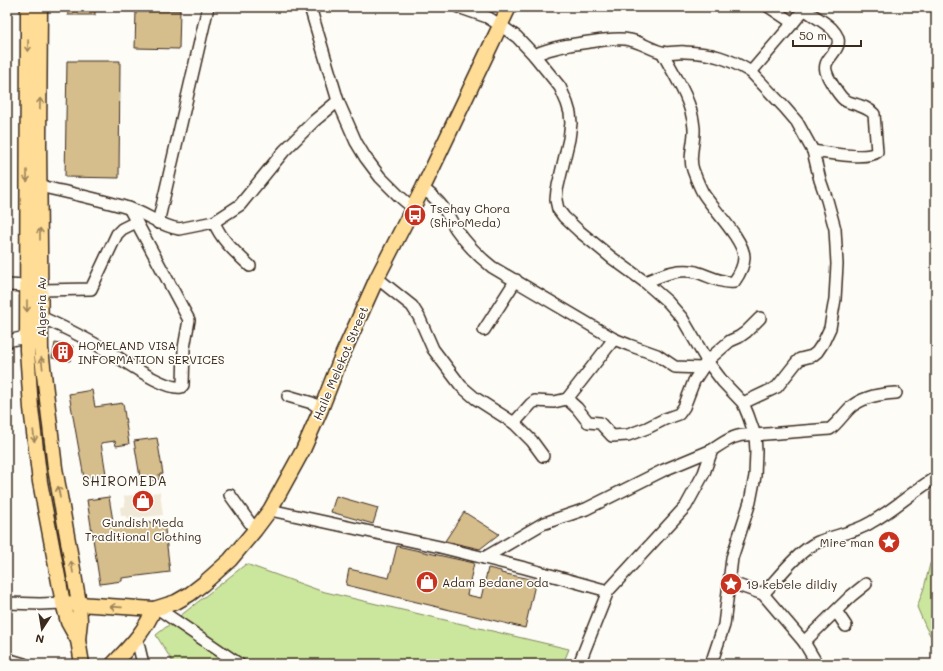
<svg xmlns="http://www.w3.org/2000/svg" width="943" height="671" viewBox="0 0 943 671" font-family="Mali,sans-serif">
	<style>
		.built { fill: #f1e9d7 }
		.green { fill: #cbe69d; stroke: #83885e }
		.building { fill: #d5bd8c; stroke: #3b2a1e }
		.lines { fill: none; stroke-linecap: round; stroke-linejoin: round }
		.minor-casing { stroke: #3b2a1e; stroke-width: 14 }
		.major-casing { stroke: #3b2a1e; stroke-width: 17 }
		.minor { stroke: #fdfcf7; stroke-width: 11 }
		.major { stroke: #ffdd96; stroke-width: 14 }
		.oneway { stroke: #9d845a }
		.labels { text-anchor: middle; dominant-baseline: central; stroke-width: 3.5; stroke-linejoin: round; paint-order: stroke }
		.poi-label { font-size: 12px; fill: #3b2a1e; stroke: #fdfcf7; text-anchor: start }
		.street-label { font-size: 12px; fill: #3b2a1e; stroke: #fdfcf7 }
		.neighbourhood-label { font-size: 13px; letter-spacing: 1px; fill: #3b2a1e; stroke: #fdfcf7 }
	</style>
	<rect width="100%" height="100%" fill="#fdfcf7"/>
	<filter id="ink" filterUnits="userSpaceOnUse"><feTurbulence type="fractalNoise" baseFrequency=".025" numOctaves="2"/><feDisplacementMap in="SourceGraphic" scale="8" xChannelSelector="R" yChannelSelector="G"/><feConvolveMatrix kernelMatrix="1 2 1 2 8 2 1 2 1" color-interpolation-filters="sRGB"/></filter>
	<g filter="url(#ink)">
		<polygon class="built" points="160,492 163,515 127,519 126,516 121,516 120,507 125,506 124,496"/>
		<g class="green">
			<polygon points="936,554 936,645 926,628 917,607 924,588 930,564"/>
			<polygon points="246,564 321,591 569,649 563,664 174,664 156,635"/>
		</g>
		<g class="building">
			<rect x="68" y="7" width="27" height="8"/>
			<polygon points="136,10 180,10 179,49 135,48"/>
			<polygon points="67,61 120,61 119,178 65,177"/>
			<polygon points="55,343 73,346 70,361 52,358"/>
			<polygon points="92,390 95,407 123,403 129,444 116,446 115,441 101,443 106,474 84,478 69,394"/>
			<polygon points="157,438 163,474 159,474 160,479 151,481 150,476 140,477 134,441"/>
			<polygon points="336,496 378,508 373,524 331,512"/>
			<polygon points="109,497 114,527 164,521 170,572 122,578 122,581 100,584 87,500"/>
			<polygon points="464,512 499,534 480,549 445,541"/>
			<polygon points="397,546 474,563 467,595 481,598 488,568 501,571 501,573 536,580 525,628 346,585 349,569 389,578"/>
		</g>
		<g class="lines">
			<g class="minor-casing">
				<g id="minor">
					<polyline points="310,7 338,101 356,142 365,157 380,177 399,196 413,208"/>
					<polyline points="458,7 487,17 500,25 517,37 534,55 560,87 567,103 570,113 571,123 569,139 557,190 556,200 558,209 564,217 579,231 612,258 645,282 668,302 682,318 707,361 723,382 743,403 748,415 755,435 756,451 755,476 750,502 732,558 724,625 711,664"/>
					<polyline points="769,7 793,23 806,7"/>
					<path d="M804,9C813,16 824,21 832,29C852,50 818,56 827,74C829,80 841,99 846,101C856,105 867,106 874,114L877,152C868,160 827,153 813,151"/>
					<path d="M534,55C555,46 575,44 596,41C607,40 619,37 630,40C641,42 650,49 661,52C668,54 678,51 685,52C712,53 728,58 751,72L793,23"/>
					<path d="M40,186C69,193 99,199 128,208C146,213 160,226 179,229L214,222L240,205L284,151L314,121L338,101"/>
					<path d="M423,188C433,196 442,204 448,215C451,220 453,225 456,229C466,243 478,256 492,267L614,339L567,399L577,408L588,422L600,423L612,436L628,435L647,428L665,419L679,414L684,407L694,381L707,361L730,341L739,337L746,332L760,318"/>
					<path d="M214,222C221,240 236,253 250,266"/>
					<polyline points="158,223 208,7"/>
					<polyline points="377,278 412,306 419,317 433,349 461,386 475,398 514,423 531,404 535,401 554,402 567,399"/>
					<path d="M645,282C663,275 676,268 696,272C707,275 723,284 734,282C739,275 744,266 744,257C744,240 712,208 703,193C699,186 696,178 693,170C688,157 695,142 694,128C692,101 675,76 662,52"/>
					<polyline points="7,285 27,286"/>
					<polyline points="41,290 91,289 117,234 122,229 136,222"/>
					<path d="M41,317C63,327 86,338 107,351C124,360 164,390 181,387L183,385L184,348L189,320L129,208"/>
					<polyline points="484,330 516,280"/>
					<polyline points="614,339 629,345 657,355 675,367 702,368"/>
					<polyline points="7,341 26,337"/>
					<polyline points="288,396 312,403 321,409"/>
					<polyline points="743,403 777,387 796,363 800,359 812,356 817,352 823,343 830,328 835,299 837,264 835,229 827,200 820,180 813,151 797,122 785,108 751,72"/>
					<polyline points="514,423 532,441 543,456"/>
					<polyline points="230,495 255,530"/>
					<polyline points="270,510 440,547 525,568 608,591"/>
					<polyline points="484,558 542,524 586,509 664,470 712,450"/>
					<polyline points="729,582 763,594 804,642 817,664"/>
					<path d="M763,594C778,578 798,551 818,542C835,535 854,533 870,523C893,510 912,492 935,478"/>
					<polyline points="7,603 40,604 63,603"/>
					<polyline points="157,608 239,664"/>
					<polyline points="836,611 846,626"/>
					<polyline points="137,639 143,664"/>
					<polyline points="804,642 851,596 866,584"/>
					<polyline points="7,659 24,664"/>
					<path d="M579,664L608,591L686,506L704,473L712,450C727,440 736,433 755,435L830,429C839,422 844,413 852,406C866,396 880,394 896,393"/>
				</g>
			</g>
			<g class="major-casing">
				<g id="major">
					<polyline points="28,7 27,350 31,408 40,482 63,603 68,622 78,640"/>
					<polyline points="40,7 39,143 41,349 55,468 79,603 80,621 78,640 82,664"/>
					<polyline points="63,603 154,609 176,602 190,594 203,584 230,560 255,530 270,510 303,450 321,409 341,358 377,278 423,188 509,7"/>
					<path d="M113,664C130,646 144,633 154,609"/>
				</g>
			</g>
			<use href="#minor" class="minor"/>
			<use href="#major" class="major"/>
		</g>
		<defs><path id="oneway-shaft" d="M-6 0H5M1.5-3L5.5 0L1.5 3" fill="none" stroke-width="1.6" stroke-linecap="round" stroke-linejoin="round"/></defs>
		<g class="oneway">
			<use href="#oneway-shaft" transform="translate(28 46) rotate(91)"/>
			<use href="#oneway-shaft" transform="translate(40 104) rotate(-89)"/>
			<use href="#oneway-shaft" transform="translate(27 176) rotate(90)"/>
			<use href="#oneway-shaft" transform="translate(40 234) rotate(-90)"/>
			<use href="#oneway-shaft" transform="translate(27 306) rotate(90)"/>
			<use href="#oneway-shaft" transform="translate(42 363) rotate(-97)"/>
			<use href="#oneway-shaft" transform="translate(34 436) rotate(83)"/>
			<use href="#oneway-shaft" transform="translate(59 492) rotate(-100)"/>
			<use href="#oneway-shaft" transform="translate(72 567) rotate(-100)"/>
			<use href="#oneway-shaft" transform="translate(116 607) rotate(-176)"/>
		</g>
	</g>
	<defs>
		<g id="bus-disc" transform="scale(1.15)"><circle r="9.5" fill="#c8321e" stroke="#fdfcf7"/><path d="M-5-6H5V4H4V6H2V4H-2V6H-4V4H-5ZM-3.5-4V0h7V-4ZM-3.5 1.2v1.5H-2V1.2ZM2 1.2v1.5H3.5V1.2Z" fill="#fff"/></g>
		<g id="building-disc" transform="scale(1.15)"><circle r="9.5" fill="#c8321e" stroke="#fdfcf7"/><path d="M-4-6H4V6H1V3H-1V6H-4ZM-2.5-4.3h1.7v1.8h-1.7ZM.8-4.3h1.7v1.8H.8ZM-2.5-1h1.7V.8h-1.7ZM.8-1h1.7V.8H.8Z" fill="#fff"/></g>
		<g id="shop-disc" transform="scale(1.15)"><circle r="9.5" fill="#c8321e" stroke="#fdfcf7"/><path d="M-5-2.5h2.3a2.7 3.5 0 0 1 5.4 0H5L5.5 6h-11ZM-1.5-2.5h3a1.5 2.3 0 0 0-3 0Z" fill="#fff"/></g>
		<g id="sight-disc" transform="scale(1.15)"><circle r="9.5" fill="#c8321e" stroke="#fdfcf7"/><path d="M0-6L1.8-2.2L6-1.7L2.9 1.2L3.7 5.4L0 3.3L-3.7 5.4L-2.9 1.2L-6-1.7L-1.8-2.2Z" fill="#fff"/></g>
	</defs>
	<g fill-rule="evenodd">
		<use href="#bus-disc" x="415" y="215"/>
		<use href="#building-disc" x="63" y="352"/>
		<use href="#shop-disc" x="143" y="501"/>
		<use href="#sight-disc" x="889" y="542"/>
		<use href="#shop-disc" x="427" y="582"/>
		<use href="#sight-disc" x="731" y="584"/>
	</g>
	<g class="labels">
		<g class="poi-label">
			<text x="430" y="208">Tsehay Chora<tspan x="430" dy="14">(ShiroMeda)</tspan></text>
			<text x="78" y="345">HOMELAND VISA<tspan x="78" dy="14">INFORMATION SERVICES</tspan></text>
			<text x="143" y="522" text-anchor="middle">Gundish Meda<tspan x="143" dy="14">Traditional Clothing</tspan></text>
			<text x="874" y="542" text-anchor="end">Mire man</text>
			<text x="442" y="582">Adam Bedane oda</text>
			<text x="746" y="584">19 kebele dildiy</text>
		</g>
		<g class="street-label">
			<text transform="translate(41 307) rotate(-90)">Algeria Av</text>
			<text transform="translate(340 363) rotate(-67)">Haile Melekot Street</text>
		</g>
		<g class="neighbourhood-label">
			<text x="125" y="480">SHIROMEDA</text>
		</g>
	</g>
	<rect width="943" height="671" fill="none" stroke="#fdfcf7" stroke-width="24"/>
	<rect x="12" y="12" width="919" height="647" fill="none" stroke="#3b2a1e" stroke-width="1.5" filter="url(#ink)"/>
	<g transform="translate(42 629) rotate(192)" stroke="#fdfcf7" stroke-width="3" paint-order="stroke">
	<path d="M0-3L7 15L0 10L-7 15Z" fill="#3b2a1e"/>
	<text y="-6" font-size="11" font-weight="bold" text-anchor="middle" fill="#3b2a1e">N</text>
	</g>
	<path d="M793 40v6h68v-6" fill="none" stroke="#3b2a1e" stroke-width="2"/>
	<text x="799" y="40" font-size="12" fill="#3b2a1e" stroke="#fdfcf7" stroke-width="3" paint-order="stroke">50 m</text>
</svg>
